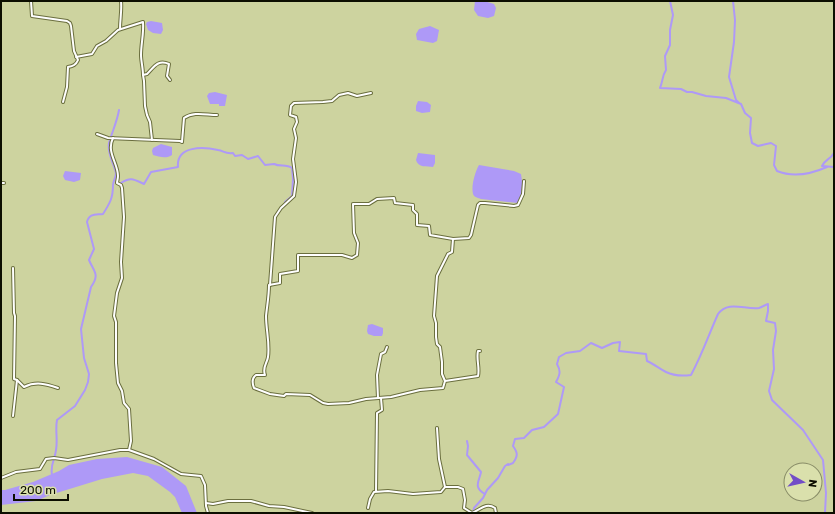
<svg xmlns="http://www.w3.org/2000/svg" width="835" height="514" viewBox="0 0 835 514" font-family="Rubik,sans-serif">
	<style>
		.water { fill: #ae99f7 }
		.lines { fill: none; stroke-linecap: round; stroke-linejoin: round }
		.canal { stroke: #ae99f7; stroke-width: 2 }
		.minor-casing { stroke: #6a6e3e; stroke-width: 4 }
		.minor { stroke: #fff; stroke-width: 2 }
	</style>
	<rect width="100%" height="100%" fill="#cdd39f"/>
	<g class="water">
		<polygon points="475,1 484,1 494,4 496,8 494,16 488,18 478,16 474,10"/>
		<polygon points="151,21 162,23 163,30 161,34 153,33 148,30 146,24 147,22"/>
		<polygon points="430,26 439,30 437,41 433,43 417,40 416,34 419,29"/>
		<polygon points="215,92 227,95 225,106 219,106 219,104 210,104 207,96 209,93"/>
		<polygon points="418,101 427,102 431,105 430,112 422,113 416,111 416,106"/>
		<path d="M161,144L172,147V155C167,159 159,157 153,155L152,151L153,148Z"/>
		<path d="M418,153L435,155V163L433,167C427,166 418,168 416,160Z"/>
		<path d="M479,165L514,171L521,174C523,184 522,194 518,203L481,199C478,198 474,197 473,194C471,186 475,172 479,165Z"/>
		<polygon points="65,171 81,173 80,180 74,182 65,180 63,176"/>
		<polygon points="372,324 383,328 383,333 382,336 374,336 368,334 367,331 368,325"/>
		<polygon points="127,457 162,467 186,486 197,513 182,513 175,497 170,492 148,476 133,473 102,479 50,495 36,501 1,505 1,490 5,490 33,482 59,471 69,465 97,459"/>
	</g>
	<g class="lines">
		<g class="canal">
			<path d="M670,1L673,15L670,30V45L665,56L666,70C662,76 663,81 660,88L681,89L687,92H692L706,96L726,98L741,104L745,113L751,118L750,133L752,143L758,146L771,143L776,146L774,165L777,171C794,178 811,174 827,167"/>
			<polyline points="733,1 735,20 734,42 729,77 736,100 739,103"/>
			<path d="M834,153C830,160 825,159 822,166L834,167"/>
			<path d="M121,183C131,176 135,180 144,184L151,172L178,167C176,145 204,147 218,150C224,151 225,154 233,153L235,156L242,155L248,159L258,156L265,165L274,164C280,167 286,164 292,168L293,179L292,196L285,202"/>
			<path d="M467,441L468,446L467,455L481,472C479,482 473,487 485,494"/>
			<path d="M508,465L513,463C518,456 518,453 513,446L515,439L524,438L532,430L544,427L558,414L564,387L556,382C560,375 561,371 557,364L559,357L566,353L580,351L591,343L602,348L613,343L620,342L619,351L646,354L647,361C654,364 660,369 666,372C674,376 683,376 691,375C702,355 709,334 718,314C728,300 745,310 759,308C762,307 765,305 768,304V311L766,321L775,323L776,331L773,350L774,369L769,391L772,400L803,430L823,460L826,493L825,513"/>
			<path d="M52,475C50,464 55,460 56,450C58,440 55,430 57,420L75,406L85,390L88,382L89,374L84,358L81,329L91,287C100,274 94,272 89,260L94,249L87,222C89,213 96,215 103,214C110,203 113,198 113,185C113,181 116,178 116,173C114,163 107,154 109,143C112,132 117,122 119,110"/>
			<polyline points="473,513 474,508 483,498 487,490 498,478 505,466 508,464"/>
		</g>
		<g class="minor-casing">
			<g id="minor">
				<path d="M31,1L32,16L67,21L70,23L71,26L74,51L78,60C76,65 73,66 68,67L67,87L63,102"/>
				<path d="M120,29C120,19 122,11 121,1"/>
				<path d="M76,57L92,54L97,46L106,41L118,30L143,22C144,33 141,44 141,55C141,61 143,68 143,75"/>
				<path d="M97,134L108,138L180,141L182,142L184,118C194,111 206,115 217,115"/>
				<path d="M113,138C106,152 118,163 118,176C118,179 117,181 117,183L121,185L122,188L124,217L121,262L122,278L117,293L114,316L116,322V363L118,383L122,391L124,403L129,409L131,441L129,450"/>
				<path d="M152,140L150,122L147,115L145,106L144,81L143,75L147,74C154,67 158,59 169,64L167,76L170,80"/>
				<polyline points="1,183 4,183"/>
				<polyline points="13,268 14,313 15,316 14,379 17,380 13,416"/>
				<polyline points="270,285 275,217 281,208 294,196 296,182 293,159 296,138 294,129 297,122 296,117 290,115 291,106 294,103 323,102 332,101 339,95 348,93 357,96 371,93"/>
				<path d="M480,351H478C476,359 480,368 478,376L445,381L442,374V362L440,347L437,344L436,337V323L434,316L437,276L448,254L452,252L453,239L469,238L471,235L478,205L480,203H485L514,206L518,205L523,194L524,181"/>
				<path d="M17,380L24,387C36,381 46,384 58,388"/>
				<path d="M445,381L443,388L420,390L391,397L366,399L349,403L328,404L323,403L310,395L286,394L284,396L270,394L254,388C252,383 252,378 256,375H265C262,367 267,364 268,357C270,343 266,330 266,316C267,306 269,296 269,285L280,283V274L298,271V255H342L352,258L357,255L358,243L354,233L353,204H369L377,199L394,198L395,203L413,205V210L417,214V225L429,226L430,235L453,239"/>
				<polyline points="378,398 377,375 381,354 385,352 387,347"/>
				<path d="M437,428L439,459L445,487H458L463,489L465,500L464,508L472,513C480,510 486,502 495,508L496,513"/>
				<polyline points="1,478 16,472 40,469 46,459 54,458 68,460 120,450 129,450 154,459 181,474 201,476 205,485 206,506 208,513"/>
				<polyline points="376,491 377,413 382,410 381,398"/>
				<polyline points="206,503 213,504 228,501 251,501 269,506 284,507 312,513"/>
				<polyline points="368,508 370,499 374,492 388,491 413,494 441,492 445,487"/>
			</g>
		</g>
		<use href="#minor" class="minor"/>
	</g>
	<rect width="835" height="514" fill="none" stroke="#0c0e00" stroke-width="4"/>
	<g transform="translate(803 482) rotate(98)"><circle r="19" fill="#dae0ac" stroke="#888c67"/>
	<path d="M0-3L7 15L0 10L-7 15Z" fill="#714dc7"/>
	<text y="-6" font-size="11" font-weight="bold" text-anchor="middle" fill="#0c0e00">N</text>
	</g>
	<path d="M14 494v6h54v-6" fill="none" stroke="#0c0e00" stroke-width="2"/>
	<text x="20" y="494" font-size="12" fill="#0c0e00" stroke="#dae0ac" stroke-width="3" paint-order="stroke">200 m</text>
</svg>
